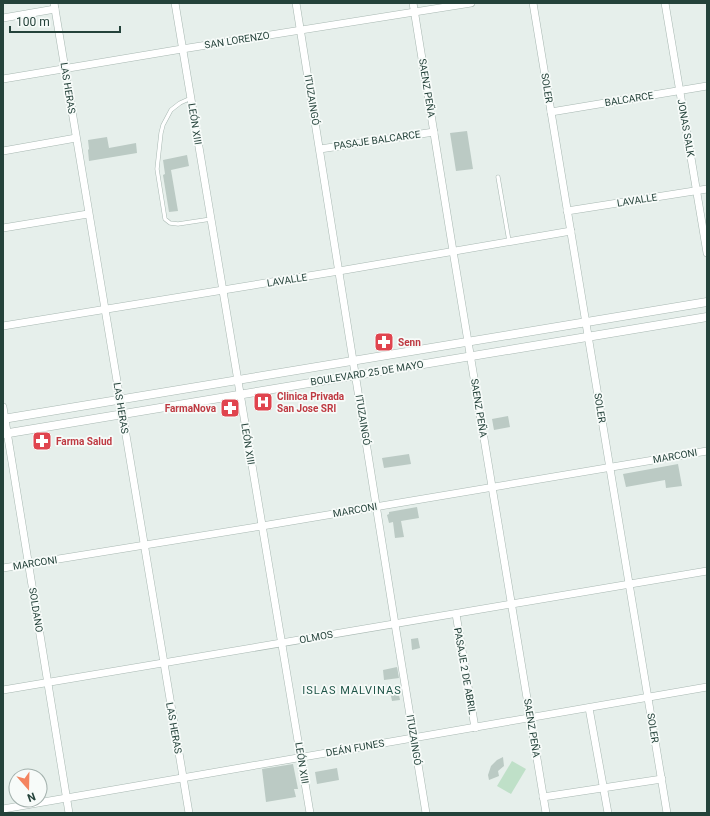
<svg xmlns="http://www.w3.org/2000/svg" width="710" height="816" viewBox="0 0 710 816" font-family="Roboto,sans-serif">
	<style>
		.green { fill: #bfe0c8 }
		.building { fill: #bbcac4 }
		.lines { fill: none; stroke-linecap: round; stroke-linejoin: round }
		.service-casing { stroke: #a8b8b2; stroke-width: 4.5 }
		.minor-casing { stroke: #a8b8b2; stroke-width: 8 }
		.tertiary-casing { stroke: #a8b8b2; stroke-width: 9 }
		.service { stroke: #fff; stroke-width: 3.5 }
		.minor { stroke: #fff; stroke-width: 7 }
		.tertiary { stroke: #fff; stroke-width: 8 }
		.labels { text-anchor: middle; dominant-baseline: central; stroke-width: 3.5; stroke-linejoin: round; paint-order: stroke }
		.street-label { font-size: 10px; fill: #24423a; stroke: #f7fbf9 }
		.health-label { font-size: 10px; font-weight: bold; fill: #be3a42; stroke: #f7fbf9; text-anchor: start }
		.neighbourhood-label { font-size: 11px; letter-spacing: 1px; fill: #1f5548; stroke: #f7fbf9 }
	</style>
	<rect width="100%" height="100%" fill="#e6efeb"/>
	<polygon class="green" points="512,761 526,769 511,794 497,786"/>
	<g class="building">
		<polygon points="467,131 473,169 456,171 450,133"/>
		<polygon points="107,137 109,148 136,143 137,153 89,161 88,150 89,149 88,140"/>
		<polygon points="187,155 189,166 171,170 178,211 169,212 163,175 165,174 163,160"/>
		<polygon points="508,416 510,427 494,430 492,419"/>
		<polygon points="409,454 411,464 384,468 382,458"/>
		<polygon points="678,464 682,486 666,488 665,480 626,487 623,474"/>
		<polygon points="417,507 419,518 401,521 404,537 395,538 393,522 389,523 387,515 389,514 389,512"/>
		<polygon points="418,638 420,648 412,650 411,639"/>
		<polygon points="397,667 399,678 384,680 383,670"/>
		<polygon points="398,690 400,700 392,701 390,691"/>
		<polygon points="503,757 504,766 498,771 499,776 489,780 488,775 491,766 497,760"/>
		<polygon points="293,764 298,789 294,789 296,797 266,802 262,769"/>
		<polygon points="337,768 339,780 317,784 315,772"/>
	</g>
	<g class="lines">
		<g class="service-casing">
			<g id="service">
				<polyline points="191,98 180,103 171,110 163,125 161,133 157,169 165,219 170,223 178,224 211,219"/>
				<polyline points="498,177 509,241"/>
			</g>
		</g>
		<g class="minor-casing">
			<g id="minor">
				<polyline points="54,3 189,813"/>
				<polyline points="175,3 310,813"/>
				<polyline points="296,3 395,624 426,813"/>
				<polyline points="413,3 453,251 546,813"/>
				<polyline points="533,3 667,813"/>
				<polyline points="665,3 707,253"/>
				<polyline points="3,18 55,9"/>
				<polyline points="3,79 182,49 471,3"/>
				<polyline points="551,112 707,86"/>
				<polyline points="320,149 434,132"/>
				<polyline points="3,151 76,138"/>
				<polyline points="567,211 707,189"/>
				<polyline points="3,228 88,214"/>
				<polyline points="3,326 339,271 571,231"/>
				<polyline points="3,407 69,813"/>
				<polyline points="3,568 262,526 707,451"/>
				<polyline points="456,614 475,728"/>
				<polyline points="3,690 707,571"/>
				<polyline points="589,708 608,813"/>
				<polyline points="543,797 662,779"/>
				<polyline points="3,809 707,687"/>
			</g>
		</g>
		<g class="tertiary-casing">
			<g id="tertiary">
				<polyline points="3,419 707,302"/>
				<polyline points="3,434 707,317"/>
			</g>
		</g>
		<use href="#service" class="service"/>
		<use href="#minor" class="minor"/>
		<use href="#tertiary" class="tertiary"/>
	</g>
	<defs>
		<g id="pharmacy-square" transform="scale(1)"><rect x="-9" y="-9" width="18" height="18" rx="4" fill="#e0444e" stroke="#f7fbf9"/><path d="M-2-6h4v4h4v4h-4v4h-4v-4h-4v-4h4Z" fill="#fff"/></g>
		<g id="hospital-square" transform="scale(1)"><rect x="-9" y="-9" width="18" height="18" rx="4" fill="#e0444e" stroke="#f7fbf9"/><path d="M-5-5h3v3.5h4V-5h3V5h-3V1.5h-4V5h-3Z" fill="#fff"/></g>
	</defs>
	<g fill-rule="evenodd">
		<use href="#pharmacy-square" x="384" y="342"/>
		<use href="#hospital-square" x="263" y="402"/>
		<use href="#pharmacy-square" x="230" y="408"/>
		<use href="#pharmacy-square" x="42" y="441"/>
	</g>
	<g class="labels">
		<g class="street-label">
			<text transform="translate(237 40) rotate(-9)">SAN LORENZO</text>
			<text transform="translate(68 88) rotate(81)">LAS HERAS</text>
			<text transform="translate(427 88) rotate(81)">SAENZ PEÑA</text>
			<text transform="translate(547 88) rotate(81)">SOLER</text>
			<text transform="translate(629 99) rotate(-9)">BALCARCE</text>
			<text transform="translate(312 100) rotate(81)">ITUZAINGÓ</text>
			<text transform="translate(195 124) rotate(81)">LEÓN XIII</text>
			<text transform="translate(686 128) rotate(80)">JONAS SALK</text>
			<text transform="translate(377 140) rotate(-8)">PASAJE BALCARCE</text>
			<text transform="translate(637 200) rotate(-9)">LAVALLE</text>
			<text transform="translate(287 280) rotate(-9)">LAVALLE</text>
			<text transform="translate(367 373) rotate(-9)">BOULEVARD 25 DE MAYO</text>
			<text transform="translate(121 408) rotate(81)">LAS HERAS</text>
			<text transform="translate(479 408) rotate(81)">SAENZ PEÑA</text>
			<text transform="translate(600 408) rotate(81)">SOLER</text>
			<text transform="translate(363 420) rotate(81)">ITUZAINGÓ</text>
			<text transform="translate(248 444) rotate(81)">LEÓN XIII</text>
			<text transform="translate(675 456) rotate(-10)">MARCONI</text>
			<text transform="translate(355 510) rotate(-10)">MARCONI</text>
			<text transform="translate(35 563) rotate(-9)">MARCONI</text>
			<text transform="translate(36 610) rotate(81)">SOLDANO</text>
			<text transform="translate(316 637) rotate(-10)">OLMOS</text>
			<text transform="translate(465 671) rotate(80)">PASAJE 2 DE ABRIL</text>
			<text transform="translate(174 728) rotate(80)">LAS HERAS</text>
			<text transform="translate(532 728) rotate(81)">SAENZ PEÑA</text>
			<text transform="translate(653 728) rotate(81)">SOLER</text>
			<text transform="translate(414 740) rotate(81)">ITUZAINGÓ</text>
			<text transform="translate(355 748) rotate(-10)">DEÁN FUNES</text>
			<text transform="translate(302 763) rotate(81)">LEÓN XIII</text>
		</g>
		<g class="health-label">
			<text x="398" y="342">Senn</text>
			<text x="277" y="396">Clinica Privada<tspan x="277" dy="12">San Jose SRl</tspan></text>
			<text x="216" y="408" text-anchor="end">FarmaNova</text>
			<text x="56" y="441">Farma Salud</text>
		</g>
		<g class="neighbourhood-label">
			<text x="352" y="690">ISLAS MALVINAS</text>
		</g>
	</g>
	<rect width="710" height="816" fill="none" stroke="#24423a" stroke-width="8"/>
	<g transform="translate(28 788) rotate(160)"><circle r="19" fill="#f7fbf9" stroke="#a3b1ad"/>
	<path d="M0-3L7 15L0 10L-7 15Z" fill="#f4845f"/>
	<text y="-6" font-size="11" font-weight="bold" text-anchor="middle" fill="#24423a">N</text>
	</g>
	<path d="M10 26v6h110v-6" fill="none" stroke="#24423a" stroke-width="2"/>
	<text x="16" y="26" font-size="12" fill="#24423a" stroke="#f7fbf9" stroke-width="3" paint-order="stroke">100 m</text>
</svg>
